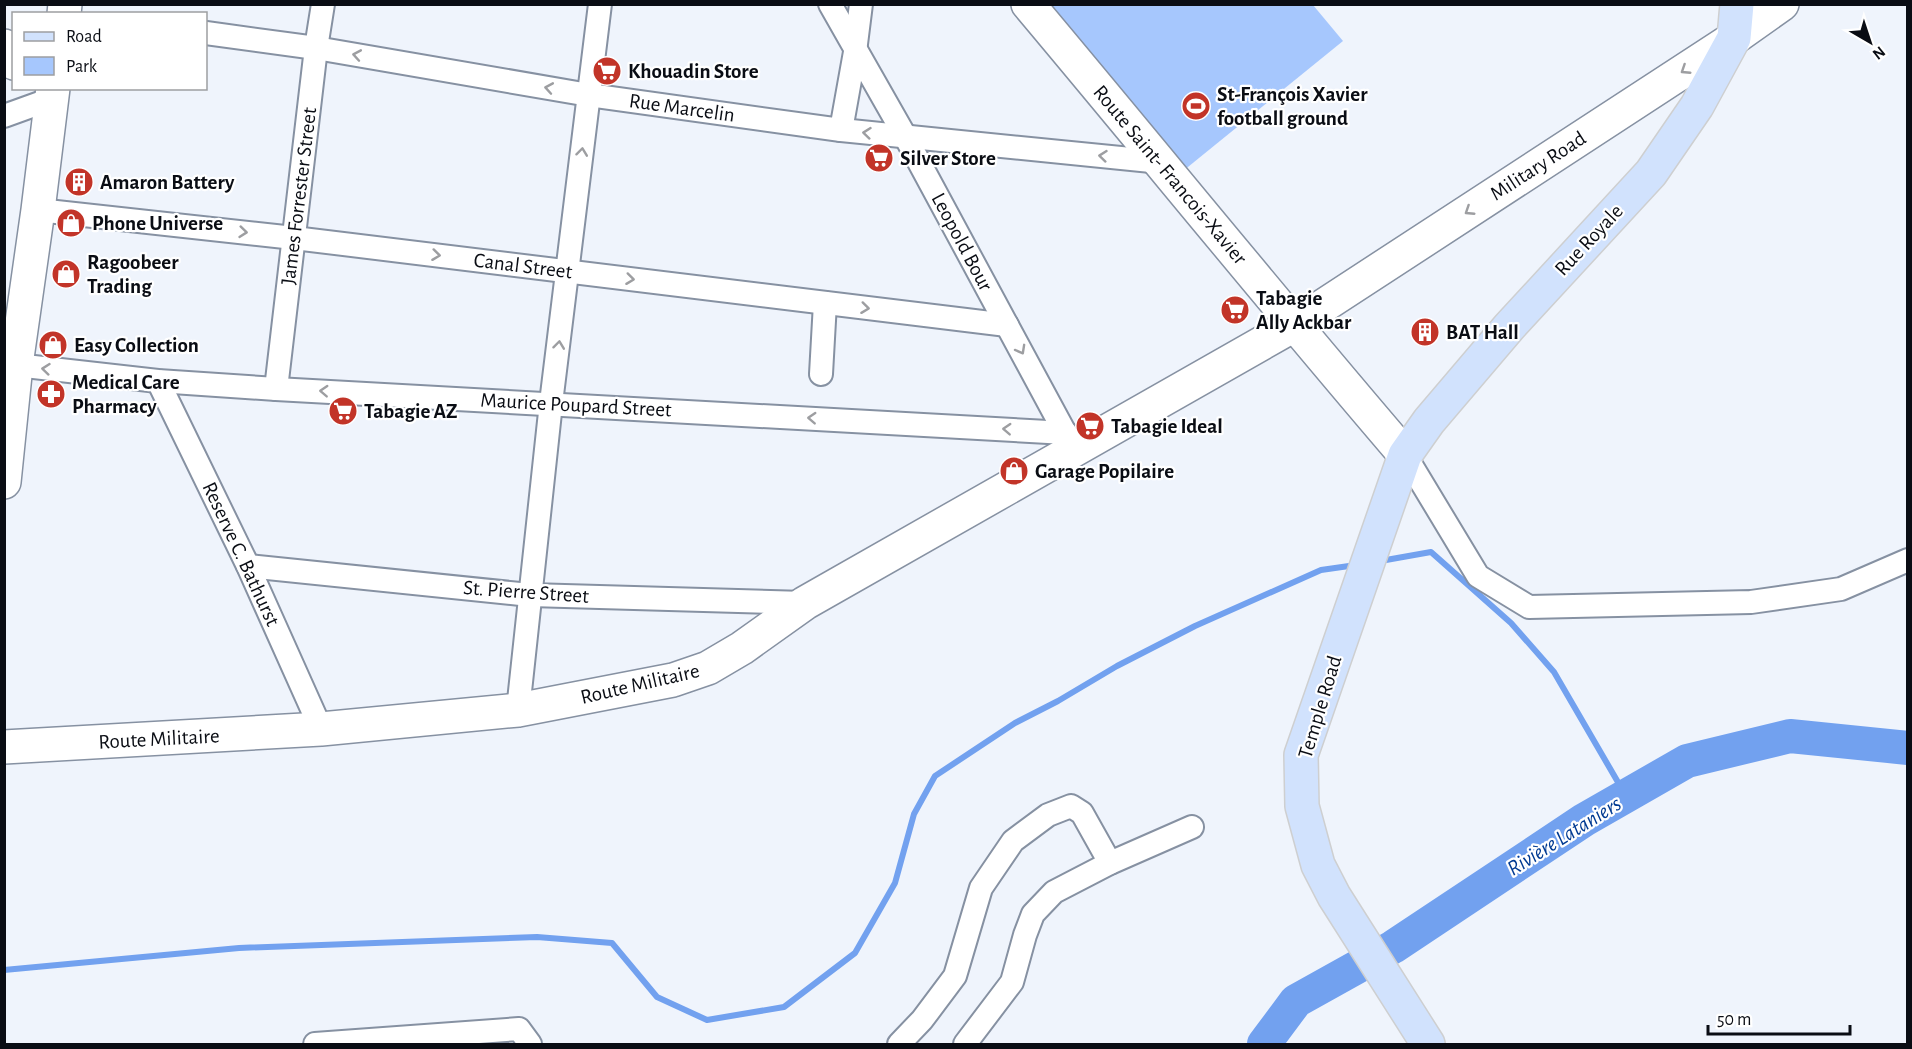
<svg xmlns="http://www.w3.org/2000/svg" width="1912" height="1049" viewBox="0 0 1912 1049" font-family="'Alegreya Sans',sans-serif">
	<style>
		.green { fill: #a6c7fd }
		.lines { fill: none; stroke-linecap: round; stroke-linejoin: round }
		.stream { stroke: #72a1ef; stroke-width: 6 }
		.river { stroke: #72a1ef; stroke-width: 34 }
		.street-casing { stroke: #8691a2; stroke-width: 26 }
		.secondary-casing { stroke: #8691a2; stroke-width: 36 }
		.primary-casing { stroke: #cecfd0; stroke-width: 36 }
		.street { stroke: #fff; stroke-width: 22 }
		.secondary { stroke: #fff; stroke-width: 33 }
		.primary { stroke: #d1e2fd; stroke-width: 33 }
		.oneway { stroke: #9d9ea1 }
		.labels { text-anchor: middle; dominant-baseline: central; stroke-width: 4.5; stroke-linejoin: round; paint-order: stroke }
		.poi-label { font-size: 21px; font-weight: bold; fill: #0a0d14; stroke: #fff; text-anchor: start }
		.street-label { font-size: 21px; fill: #0a0d14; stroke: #fff }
		.water-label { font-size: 22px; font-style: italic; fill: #003a92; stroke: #fff }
	</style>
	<rect width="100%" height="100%" fill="#eff4fc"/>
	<polygon class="green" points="1048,5 1313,5 1343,41 1183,171"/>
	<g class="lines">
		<g class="stream">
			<polyline points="1386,560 1431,552 1511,623 1554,672 1626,796"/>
			<polyline points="4,970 239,948 537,937 612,943 657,997 707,1020 784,1007 855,953 895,883 914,814 935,776 1015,723 1058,701 1117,666 1195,626 1321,570 1349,566"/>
		</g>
		<polyline class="river" points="1264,1044 1296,1001 1393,947 1584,820 1687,761 1790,736 1908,748"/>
		<g class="street-casing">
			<g id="street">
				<polyline points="830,4 905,136 1070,442"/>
				<polyline points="206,33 316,48 589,95 841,130 1161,162"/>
				<polyline points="4,116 51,99"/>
				<polyline points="841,130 855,52 861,4"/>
				<polyline points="38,210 294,238 1007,325"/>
				<polyline points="16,365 158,381 276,389 1066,433"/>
				<polyline points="821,374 825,303"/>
				<polyline points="158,381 248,566 321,729"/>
				<polyline points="276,389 316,48 323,4"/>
				<polyline points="1405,455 1478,576 1529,607 1751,602 1841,589 1908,560"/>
				<polyline points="248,566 530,595 805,603"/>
				<polyline points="518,710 551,403 600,4"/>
				<polyline points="315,1044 519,1029 530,1044"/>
				<polyline points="899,1044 922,1020 955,976 981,888 1013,841 1048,815 1071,806 1082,813 1110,863"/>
				<polyline points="965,1044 1012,982 1025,935 1033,914 1054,892 1110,863 1192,827"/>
			</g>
		</g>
		<g class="secondary-casing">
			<g id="secondary">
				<path d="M1028,4C1154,154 1277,306 1405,455"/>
				<polyline points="64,14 65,4"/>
				<polyline points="4,46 14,63"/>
				<polyline points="4,482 16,365 38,210 53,88"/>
				<polyline points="4,747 321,729 518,710 673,680 708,668 742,648 805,603 1294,325 1734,38 1782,4"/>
			</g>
		</g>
		<g class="primary-casing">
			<polyline id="primary" points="1428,1044 1334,896 1318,865 1302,806 1301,755 1405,455 1429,421 1509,327 1651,173 1697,106 1734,38 1737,4"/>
		</g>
		<use href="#street" class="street"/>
		<use href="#secondary" class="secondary"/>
		<use href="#primary" class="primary"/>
	</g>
	<defs><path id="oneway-chevron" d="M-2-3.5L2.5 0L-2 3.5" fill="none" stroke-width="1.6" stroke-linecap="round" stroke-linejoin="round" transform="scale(1.5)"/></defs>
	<g class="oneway">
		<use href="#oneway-chevron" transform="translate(357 55) rotate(-170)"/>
		<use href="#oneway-chevron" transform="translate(1685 70) rotate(147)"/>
		<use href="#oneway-chevron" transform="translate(549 88) rotate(-170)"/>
		<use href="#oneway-chevron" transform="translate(867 133) rotate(-174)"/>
		<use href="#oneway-chevron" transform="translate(582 152) rotate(-83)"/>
		<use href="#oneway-chevron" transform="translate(1103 156) rotate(-174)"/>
		<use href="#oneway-chevron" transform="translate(1469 211) rotate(147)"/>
		<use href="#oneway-chevron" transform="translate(243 232) rotate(6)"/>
		<use href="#oneway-chevron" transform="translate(436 255) rotate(7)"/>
		<use href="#oneway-chevron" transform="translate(630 279) rotate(7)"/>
		<use href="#oneway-chevron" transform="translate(865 308) rotate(7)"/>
		<use href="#oneway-chevron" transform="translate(559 345) rotate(-83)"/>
		<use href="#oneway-chevron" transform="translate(1021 350) rotate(61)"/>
		<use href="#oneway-chevron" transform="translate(46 369) rotate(-174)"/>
		<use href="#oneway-chevron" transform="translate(324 391) rotate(-177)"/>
		<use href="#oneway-chevron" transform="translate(812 418) rotate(-177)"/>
		<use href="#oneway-chevron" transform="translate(1007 429) rotate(-177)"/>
	</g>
	<defs>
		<g id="supermarket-disc" transform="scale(1.5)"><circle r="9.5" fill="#c23428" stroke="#fff"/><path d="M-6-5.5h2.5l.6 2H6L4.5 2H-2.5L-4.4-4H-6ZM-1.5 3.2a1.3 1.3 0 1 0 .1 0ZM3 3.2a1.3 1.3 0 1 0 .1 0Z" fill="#fff"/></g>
		<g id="stadium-disc" transform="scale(1.5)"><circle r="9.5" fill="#c23428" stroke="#fff"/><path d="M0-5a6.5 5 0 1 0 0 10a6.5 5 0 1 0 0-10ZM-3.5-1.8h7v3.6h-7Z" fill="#fff"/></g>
		<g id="building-disc" transform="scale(1.5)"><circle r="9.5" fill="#c23428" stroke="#fff"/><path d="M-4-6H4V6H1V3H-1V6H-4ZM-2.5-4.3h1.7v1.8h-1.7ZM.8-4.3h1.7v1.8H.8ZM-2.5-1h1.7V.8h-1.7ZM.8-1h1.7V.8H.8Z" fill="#fff"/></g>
		<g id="shop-disc" transform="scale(1.5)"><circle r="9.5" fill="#c23428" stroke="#fff"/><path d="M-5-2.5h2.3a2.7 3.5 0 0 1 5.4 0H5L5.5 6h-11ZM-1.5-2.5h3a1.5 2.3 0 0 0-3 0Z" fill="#fff"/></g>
		<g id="pharmacy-disc" transform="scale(1.5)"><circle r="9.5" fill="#c23428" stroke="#fff"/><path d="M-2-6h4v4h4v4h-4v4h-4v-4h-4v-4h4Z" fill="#fff"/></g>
	</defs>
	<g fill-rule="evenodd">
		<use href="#supermarket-disc" x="607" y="71"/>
		<use href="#stadium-disc" x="1196" y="106"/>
		<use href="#supermarket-disc" x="879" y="158"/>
		<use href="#building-disc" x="79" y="182"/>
		<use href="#shop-disc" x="71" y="223"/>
		<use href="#shop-disc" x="66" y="274"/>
		<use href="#supermarket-disc" x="1235" y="310"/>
		<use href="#building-disc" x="1425" y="332"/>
		<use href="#shop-disc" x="53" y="345"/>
		<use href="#pharmacy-disc" x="51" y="394"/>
		<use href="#supermarket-disc" x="343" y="411"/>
		<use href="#supermarket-disc" x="1090" y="426"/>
		<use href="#shop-disc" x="1014" y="471"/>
	</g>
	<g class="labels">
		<g class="poi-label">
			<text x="628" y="71">Khouadin Store</text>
			<text x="1217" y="94">St-François Xavier<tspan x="1217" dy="24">football ground</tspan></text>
			<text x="900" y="158">Silver Store</text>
			<text x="100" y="182">Amaron Battery</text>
			<text x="92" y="223">Phone Universe</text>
			<text x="87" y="262">Ragoobeer<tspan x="87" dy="24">Trading</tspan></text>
			<text x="1256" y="298">Tabagie<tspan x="1256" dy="24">Ally Ackbar</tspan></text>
			<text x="1446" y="332">BAT Hall</text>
			<text x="74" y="345">Easy Collection</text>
			<text x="72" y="382">Medical Care<tspan x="72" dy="24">Pharmacy</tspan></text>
			<text x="364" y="411">Tabagie AZ</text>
			<text x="1111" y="426">Tabagie Ideal</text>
			<text x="1035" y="471">Garage Popilaire</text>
		</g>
		<g class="street-label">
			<text transform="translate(682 108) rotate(8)">Rue Marcelin</text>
			<text transform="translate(1538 166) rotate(-33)">Military Road</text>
			<text transform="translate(1170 175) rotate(50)">Route Saint- Francois-Xavier</text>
			<text transform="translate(299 196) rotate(-83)">James Forrester Street</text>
			<text transform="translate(1589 240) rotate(-47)">Rue Royale</text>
			<text transform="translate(962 242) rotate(62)">Leopold Bour</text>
			<text transform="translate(523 266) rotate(7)">Canal Street</text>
			<text transform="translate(576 405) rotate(3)">Maurice Poupard Street</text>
			<text transform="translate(241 554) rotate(65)">Reserve C. Bathurst</text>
			<text transform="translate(526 592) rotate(4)">St. Pierre Street</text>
			<text transform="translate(640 684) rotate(-13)">Route Militaire</text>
			<text transform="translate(1320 707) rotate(-73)">Temple Road</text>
			<text transform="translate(159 739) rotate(-3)">Route Militaire</text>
		</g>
		<g class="water-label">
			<text transform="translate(1564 836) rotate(-32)">Rivière Lataniers</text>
		</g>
	</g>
	<rect width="1912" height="1049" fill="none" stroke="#0a0d14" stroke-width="12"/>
	<rect x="12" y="12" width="195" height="78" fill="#ffffff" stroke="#9d9ea1" stroke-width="1.5"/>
	<rect x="24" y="32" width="30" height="9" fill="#d1e2fd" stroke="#9d9ea1" stroke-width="1.5"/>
	<text x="66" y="42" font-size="18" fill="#0a0d14">Road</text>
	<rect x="24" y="57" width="30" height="18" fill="#a6c7fd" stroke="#9d9ea1" stroke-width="1.5"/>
	<text x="66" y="72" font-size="18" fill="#0a0d14">Park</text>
	<g transform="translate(1870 42) rotate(141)" stroke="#ffffff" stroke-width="4.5" paint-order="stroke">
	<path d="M0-4.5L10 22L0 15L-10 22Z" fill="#0a0d14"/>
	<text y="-9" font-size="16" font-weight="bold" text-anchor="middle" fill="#0a0d14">N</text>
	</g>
	<path d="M1708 1025v9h142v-9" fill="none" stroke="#0a0d14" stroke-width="3"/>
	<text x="1717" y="1025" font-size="18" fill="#0a0d14" stroke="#ffffff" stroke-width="4.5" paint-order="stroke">50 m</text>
</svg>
